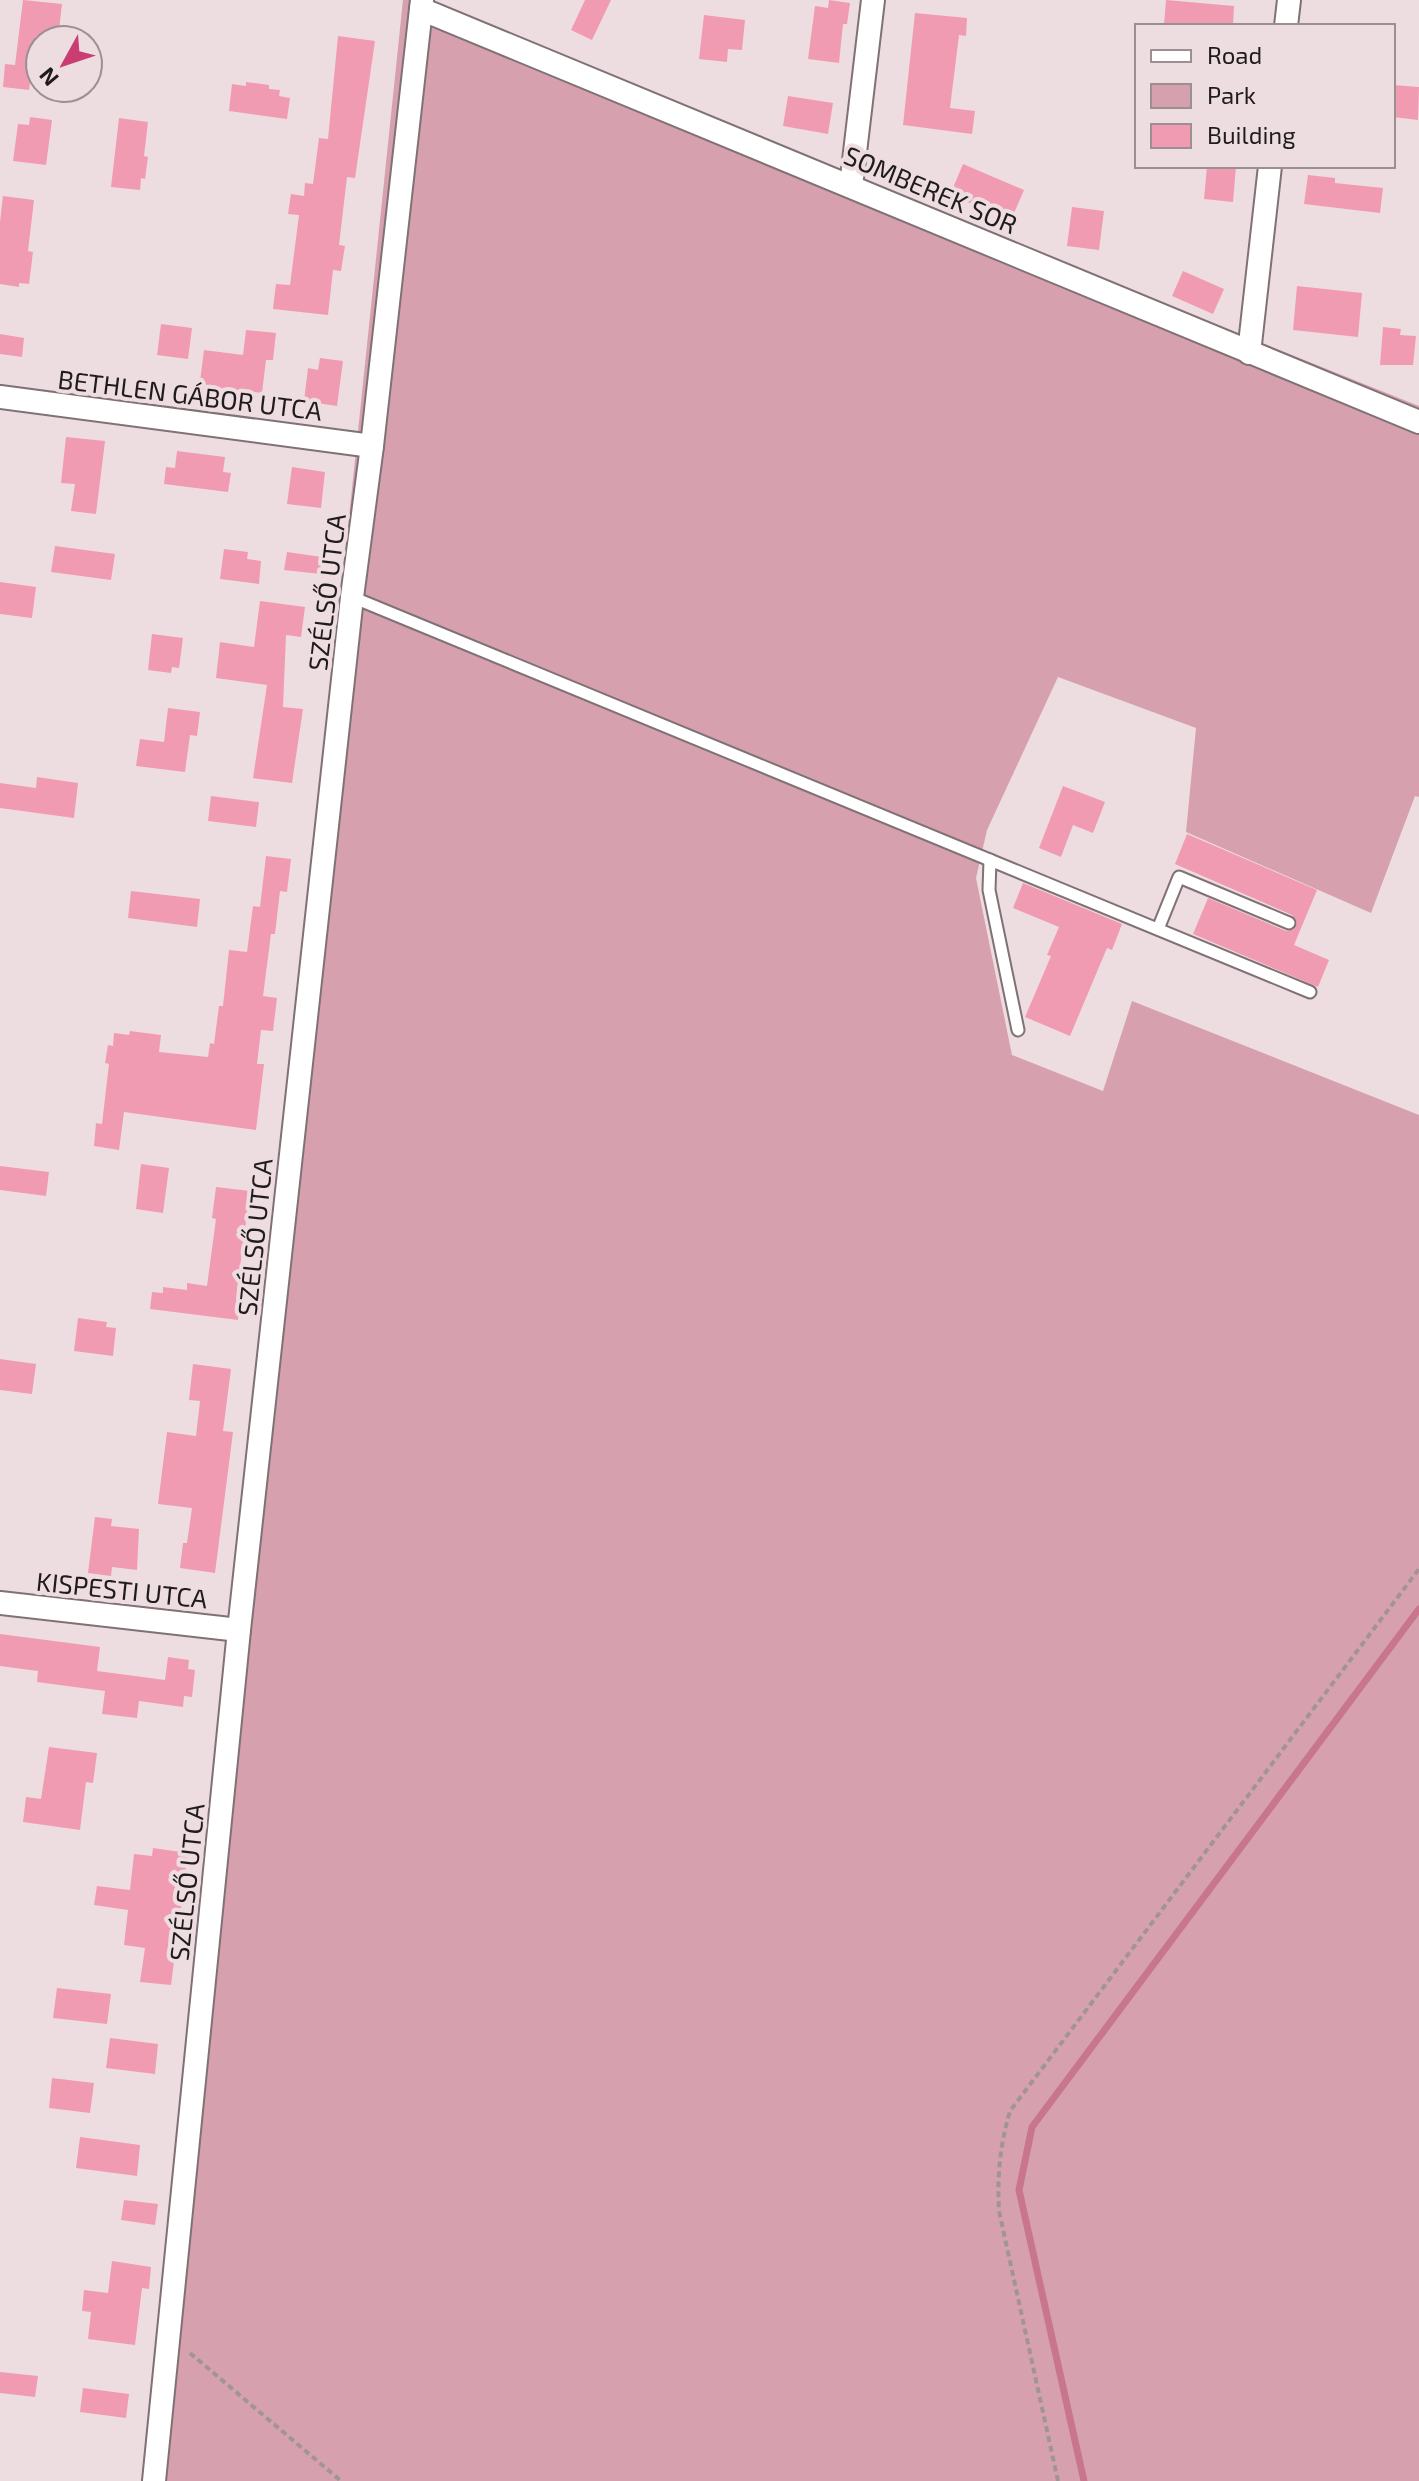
<svg xmlns="http://www.w3.org/2000/svg" width="1419" height="2481" viewBox="0 0 1419 2481" font-family="'Exo 2',sans-serif">
	<style>
		.green { fill: #d7a0af }
		.lines { fill: none; stroke-linecap: round; stroke-linejoin: round }
		.stream { stroke: #c8768e; stroke-width: 7 }
		.building { fill: #f19bb3 }
		.service-casing { stroke: #7f7174; stroke-width: 15 }
		.minor-casing { stroke: #7f7174; stroke-width: 26 }
		.path { stroke: #a09497; stroke-width: 4; stroke-dasharray: 6 4; stroke-linecap: butt }
		.service { stroke: #fff; stroke-width: 11 }
		.minor { stroke: #fff; stroke-width: 22 }
		.labels { text-anchor: middle; dominant-baseline: central; stroke-width: 8; stroke-linejoin: round; paint-order: stroke }
		.street-label { font-size: 26px; fill: #201b1c; stroke: #eddde1 }
	</style>
	<rect width="100%" height="100%" fill="#eddde1"/>
	<polygon class="green" points="403,0 431,0 651,98 1419,406 1419,797 1415,796 1371,913 1186,832 1196,728 1058,677 987,830 976,878 1012,1055 1103,1091 1132,1001 1419,1115 1419,2481 144,2481"/>
	<g class="lines">
		<polyline class="stream" points="1084,2481 1019,2190 1032,2127 1419,1609"/>
	</g>
	<g class="building">
		<polygon points="23,0 62,4 58,39 36,36 29,90 3,87 5,64 15,65"/>
		<polygon points="585,0 611,0 592,40 571,30"/>
		<polygon points="829,0 850,3 847,24 843,24 839,63 808,59 815,6 828,8"/>
		<polygon points="1166,0 1234,6 1233,26 1164,25"/>
		<polygon points="915,13 967,18 966,36 959,35 950,108 975,111 972,134 903,125"/>
		<polygon points="704,15 745,20 742,50 728,49 727,62 699,59"/>
		<polygon points="338,36 375,41 355,178 347,177 339,245 345,246 341,271 333,270 328,315 273,309 276,284 290,285 299,215 288,214 291,194 304,196 305,183 313,184 319,138 328,139"/>
		<polygon points="246,82 269,85 269,89 280,90 279,96 290,98 287,119 229,111 232,84 246,86"/>
		<polygon points="1393,85 1419,87 1418,120 1393,117"/>
		<polygon points="788,96 833,103 828,134 783,126"/>
		<polygon points="30,117 52,120 46,165 13,161 18,124 29,125"/>
		<polygon points="119,118 148,122 144,156 148,157 145,179 141,178 140,190 111,187"/>
		<polygon points="963,164 1024,190 1011,220 950,195"/>
		<polygon points="1207,166 1236,166 1233,202 1204,199"/>
		<polygon points="1308,175 1335,178 1335,183 1383,188 1380,213 1304,204"/>
		<polygon points="3,196 34,200 28,251 33,252 29,284 19,283 19,287 0,284 0,222"/>
		<polygon points="1072,207 1104,211 1099,250 1067,246"/>
		<polygon points="1183,271 1224,289 1213,314 1172,296"/>
		<polygon points="1297,286 1362,293 1358,337 1293,330"/>
		<polygon points="161,324 192,328 188,359 157,355"/>
		<polygon points="1383,327 1401,329 1400,335 1416,336 1413,365 1380,365"/>
		<polygon points="246,330 276,333 273,360 266,360 262,393 220,388 220,392 199,389 204,350 243,355"/>
		<polygon points="0,334 24,338 22,357 0,354"/>
		<polygon points="320,358 343,361 337,406 304,401 308,368 318,370"/>
		<polygon points="66,437 105,441 96,514 71,511 75,484 61,483"/>
		<polygon points="177,451 225,457 223,472 231,473 228,492 164,484 166,467 175,468"/>
		<polygon points="292,467 325,472 321,508 287,504"/>
		<polygon points="55,546 115,554 111,580 51,572"/>
		<polygon points="224,549 248,552 247,559 261,561 259,584 220,579"/>
		<polygon points="287,552 322,557 320,574 284,570"/>
		<polygon points="0,582 36,587 32,618 0,614"/>
		<polygon points="260,601 305,607 301,637 286,635 283,707 303,709 292,783 253,778 267,685 216,678 220,642 254,647"/>
		<polygon points="152,634 183,638 179,668 172,667 171,673 148,670"/>
		<polygon points="168,708 200,712 197,736 190,735 185,772 136,766 140,739 164,742"/>
		<polygon points="37,777 78,783 74,818 0,808 0,783 36,788"/>
		<polygon points="1063,786 1105,802 1093,833 1073,825 1061,857 1039,848"/>
		<polygon points="211,796 259,802 256,827 208,821"/>
		<polygon points="1187,834 1317,890 1294,945 1329,960 1318,987 1193,934 1208,898 1286,931 1293,930 1297,923 1292,915 1175,864"/>
		<polygon points="266,856 291,859 287,892 280,891 275,934 271,934 263,996 277,998 273,1031 261,1030 257,1064 264,1064 256,1130 124,1112 119,1150 94,1146 96,1123 102,1124 109,1064 105,1063 108,1045 113,1046 114,1033 129,1035 130,1031 161,1035 159,1052 208,1057 210,1043 214,1044 219,1006 223,1006 229,950 247,952 253,906 260,907"/>
		<polygon points="1023,883 1122,924 1112,950 1107,948 1070,1036 1025,1017 1051,956 1047,955 1059,927 1013,908"/>
		<polygon points="131,891 200,899 197,927 128,918"/>
		<polygon points="141,1164 169,1168 163,1213 136,1209"/>
		<polygon points="0,1166 49,1172 46,1196 0,1190"/>
		<polygon points="216,1187 250,1191 237,1290 241,1290 238,1320 150,1309 152,1292 163,1293 163,1287 187,1290 187,1283 207,1286 216,1219 212,1218"/>
		<polygon points="78,1318 107,1322 106,1327 116,1328 113,1356 74,1351"/>
		<polygon points="0,1359 36,1364 32,1394 0,1390"/>
		<polygon points="193,1364 231,1369 223,1431 233,1432 215,1573 180,1568 183,1543 187,1543 192,1508 158,1504 167,1432 196,1436 200,1401 189,1400"/>
		<polygon points="95,1517 112,1519 111,1526 139,1529 137,1570 112,1567 111,1576 88,1573"/>
		<polygon points="0,1634 100,1647 97,1671 165,1680 168,1657 189,1660 188,1669 195,1670 192,1697 184,1696 183,1707 139,1701 137,1718 102,1714 105,1691 37,1682 38,1671 0,1666"/>
		<polygon points="49,1747 97,1753 93,1783 86,1782 80,1830 23,1822 26,1797 41,1799"/>
		<polygon points="153,1848 188,1853 171,1985 140,1982 145,1948 124,1945 128,1910 94,1905 97,1886 130,1890 134,1854 152,1856"/>
		<polygon points="57,1988 111,1994 107,2024 53,2018"/>
		<polygon points="110,2038 158,2044 155,2074 106,2068"/>
		<polygon points="52,2078 94,2083 90,2113 49,2108"/>
		<polygon points="80,2137 140,2145 137,2176 76,2168"/>
		<polygon points="124,2200 158,2204 155,2225 121,2220"/>
		<polygon points="112,2261 151,2267 149,2289 142,2288 135,2345 88,2339 91,2312 82,2311 84,2290 108,2293"/>
		<polygon points="0,2372 38,2376 35,2397 0,2393"/>
		<polygon points="83,2388 129,2394 126,2418 80,2412"/>
	</g>
	<g class="lines">
		<g class="service-casing">
			<g id="service">
				<polyline points="352,597 1310,992"/>
				<polyline points="990,860 989,890 1018,1030"/>
				<polyline points="1158,929 1179,877 1289,923"/>
			</g>
		</g>
		<g class="minor-casing">
			<g id="minor">
				<polyline points="421,9 1419,422"/>
				<polyline points="1286,26 1289,0"/>
				<polyline points="851,186 873,0"/>
				<polyline points="1249,353 1270,166"/>
				<polyline points="0,397 372,446"/>
				<polyline points="0,1603 239,1630"/>
				<polyline points="154,2481 239,1630 352,597 372,446 422,0"/>
			</g>
		</g>
		<g class="path">
			<polyline points="190,2353 341,2481"/>
			<path d="M1058,2481L999,2211C997,2175 1000,2146 1010,2111L1419,1569"/>
		</g>
		<use href="#service" class="service"/>
		<use href="#minor" class="minor"/>
	</g>
	<g class="labels">
		<g class="street-label">
			<text transform="translate(931 189) rotate(23)">SOMBEREK SOR</text>
			<text transform="translate(190 394) rotate(7)">BETHLEN GÁBOR UTCA</text>
			<text transform="translate(326 592) rotate(-83)">SZÉLSŐ UTCA</text>
			<text transform="translate(254 1237) rotate(-84)">SZÉLSŐ UTCA</text>
			<text transform="translate(122 1589) rotate(6)">KISPESTI UTCA</text>
			<text transform="translate(186 1882) rotate(-84)">SZÉLSŐ UTCA</text>
		</g>
	</g>
	<rect x="1135" y="24" width="260" height="144" fill="#eddde1" stroke="#9b8f92" stroke-width="2"/>
	<rect x="1151" y="50" width="40" height="12" fill="#ffffff" stroke="#9b8f92" stroke-width="2"/>
	<text x="1207" y="64" font-size="24" fill="#201b1c">Road</text>
	<rect x="1151" y="84" width="40" height="24" fill="#d7a0af" stroke="#9b8f92" stroke-width="2"/>
	<text x="1207" y="104" font-size="24" fill="#201b1c">Park</text>
	<rect x="1151" y="124" width="40" height="24" fill="#f19bb3" stroke="#9b8f92" stroke-width="2"/>
	<text x="1207" y="144" font-size="24" fill="#201b1c">Building</text>
	<g transform="translate(64 64) rotate(230)"><circle r="38" fill="#eddde1" stroke="#9b8f92" stroke-width="2"/>
	<path d="M0-6L14 30L0 20L-14 30Z" fill="#c93d72"/>
	<text y="-12" font-size="22" font-weight="bold" text-anchor="middle" fill="#201b1c">N</text>
	</g>
</svg>
